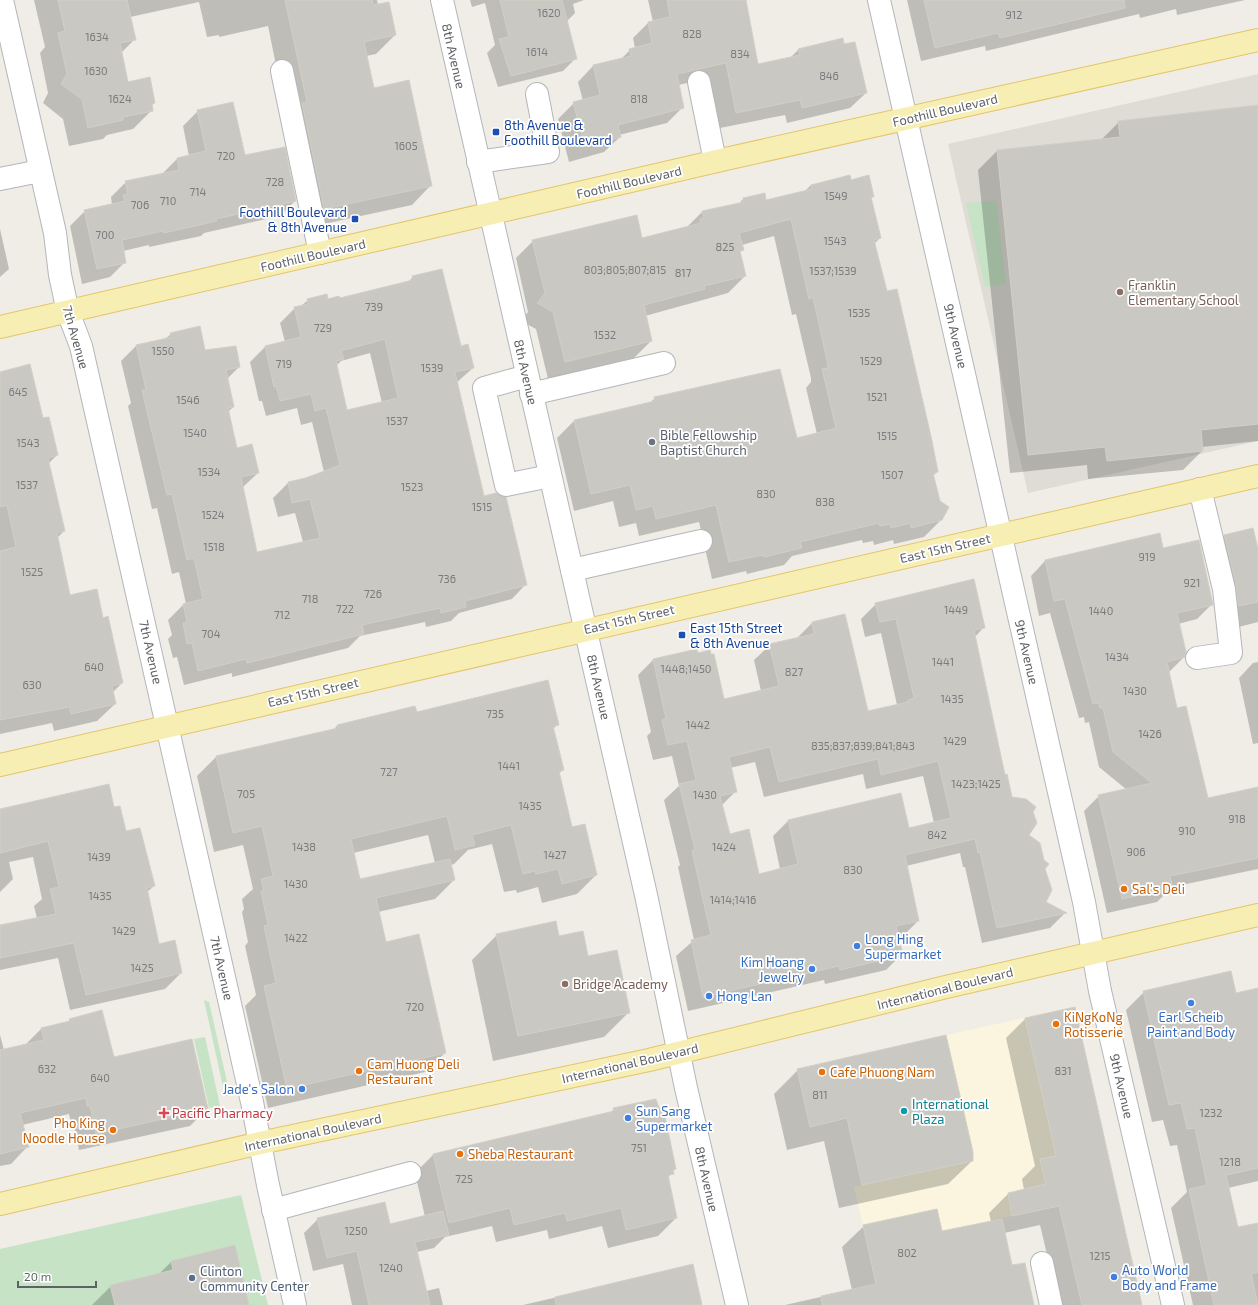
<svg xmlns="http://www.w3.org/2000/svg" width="1258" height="1305" viewBox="0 0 1258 1305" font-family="'Exo 2',sans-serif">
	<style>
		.commercial { fill: #fbf5df }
		.education { fill: #dedcd5 }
		.green { fill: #c6e3c6 }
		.shadow { fill: #0003; fill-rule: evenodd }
		.building { fill: #cac8c3; stroke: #d3cfc5; fill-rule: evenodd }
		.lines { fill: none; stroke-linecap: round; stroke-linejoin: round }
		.minor-casing { stroke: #b3b6ba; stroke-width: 24 }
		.major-casing { stroke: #e4c56a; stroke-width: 24 }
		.minor { stroke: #fff; stroke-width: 22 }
		.major { stroke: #f7eeb3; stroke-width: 22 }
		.transit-dot { fill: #1a4fb4; stroke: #fff; stroke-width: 1.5 }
		.education-dot { fill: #8d6e63; stroke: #fff; stroke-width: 1.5 }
		.worship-dot { fill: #6b7280; stroke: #fff; stroke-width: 1.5 }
		.food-dot { fill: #e8710a; stroke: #fff; stroke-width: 1.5 }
		.shop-dot { fill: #3f7fe0; stroke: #fff; stroke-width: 1.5 }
		.culture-dot { fill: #0f9aa8; stroke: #fff; stroke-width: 1.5 }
		.health-dot { fill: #e0444e; stroke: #fff; stroke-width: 1.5 }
		.service-dot { fill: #5c6f8a; stroke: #fff; stroke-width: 1.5 }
		.labels { text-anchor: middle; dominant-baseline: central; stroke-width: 3.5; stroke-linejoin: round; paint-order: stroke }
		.number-label { font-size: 11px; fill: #797b7c }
		.street-label { font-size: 13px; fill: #5e6165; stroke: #fff }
		.transit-label { font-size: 13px; fill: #164399; stroke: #fff; text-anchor: start }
		.education-label { font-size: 13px; fill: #785e54; stroke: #fff; text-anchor: start }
		.worship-label { font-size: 13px; fill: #5b616d; stroke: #fff; text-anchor: start }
		.food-label { font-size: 13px; fill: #c56008; stroke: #fff; text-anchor: start }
		.shop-label { font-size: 13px; fill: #366cbe; stroke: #fff; text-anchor: start }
		.culture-label { font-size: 13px; fill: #0d838f; stroke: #fff; text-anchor: start }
		.health-label { font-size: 13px; fill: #be3a42; stroke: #fff; text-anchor: start }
		.service-label { font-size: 13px; fill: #4e5e75; stroke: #fff; text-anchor: start }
	</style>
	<rect width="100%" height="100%" fill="#efede6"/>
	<polygon class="commercial" points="1075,1007 1116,1193 942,1231 937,1209 863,1225 854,1187 862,1185 946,1035"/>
	<polygon class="education" points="1258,74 1258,441 1028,493 948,144"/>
	<g class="green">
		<polygon points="996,201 1006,284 985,287 966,203"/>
		<polygon points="204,1000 209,1002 230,1095 225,1096"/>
		<polygon points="205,1037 220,1106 209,1108 194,1039"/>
		<polygon points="241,1195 268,1305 0,1305 0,1249"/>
	</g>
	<g class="shadow">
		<polygon points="34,0 377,0 378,5 395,35 376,54 366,56 373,89 431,185 412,205 305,228 287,119 268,26 219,37 219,35 207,37 199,2 130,17 135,39 121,53 128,83 154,103 151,106 152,110 133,129 107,135 103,139 69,146 63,119 43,103 48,93 40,53 45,47"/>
		<polygon points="470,0 584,0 573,4 575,13 566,22 576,58 563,71 498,87 487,53 495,45 485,3 472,7"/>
		<polygon points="648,0 745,0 758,65 790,58 798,50 843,46 866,93 850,108 787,123 785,115 720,128 710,78 678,85 683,107 667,123 619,135 620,137 604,152 569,162 558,119 574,103 583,101 578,82 593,66 620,60 630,50 635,48 633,38 648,23 653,22"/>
		<polygon points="907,0 1245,0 1177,15 1176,9 1140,18 1139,14 986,51 985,46 921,61"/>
		<polygon points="1258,106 1258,441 1202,447 1202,451 1183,470 1088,479 1087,465 1010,473 978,170 997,151 1101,140 1119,122"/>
		<polygon points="198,111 244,156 295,201 280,216 204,233 201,236 149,247 149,245 123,251 125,262 110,277 82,284 70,226 85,211 112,205 111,197 126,182 162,174 177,159 189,156 183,126"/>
		<polygon points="850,177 851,181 873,196 871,199 880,238 874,244 886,292 937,472 933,476 941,520 924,537 894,544 893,540 874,545 873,541 863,543 862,540 792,556 784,565 747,574 746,571 712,579 699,522 639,536 636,523 619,527 613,501 574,511 557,438 574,421 650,403 655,398 796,439 817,434 806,388 811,382 811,378 796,314 792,315 774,236 742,245 743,250 739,253 745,276 728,293 645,316 651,341 634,358 548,379 536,329 521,321 528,312 516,258 533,241 642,239 686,228 702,212 739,204 743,199 766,202 804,192 811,185"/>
		<polygon points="0,229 9,269 0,277"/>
		<path d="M413,277L473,368L456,383L483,497L526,584L512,599L459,613L451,621L426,627L425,622L360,636L348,648L232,677V673L184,685L177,657L173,658L168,639L172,635L168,620L183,605L186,604L179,572L172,574L157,508L152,509L128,406L131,403L121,361L136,346L165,339L171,334L239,367L227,379L233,407L228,412L236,449L258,473L243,487L256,553L303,542L295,513L278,517L273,498L288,483L324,472L312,422L301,425L297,408L266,416L262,401H259L250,362L265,347L285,342L280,323L295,308L301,306L308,300L339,299L407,283ZM370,353L382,403L347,411L336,366L341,361Z"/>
		<polygon points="0,372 42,420 57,455 48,464 64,531 57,538 69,596 102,619 122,683 112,693 115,704 97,721 54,731 52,723 0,734"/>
		<polygon points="1224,536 1258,554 1258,622 1227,630 1212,549"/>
		<polygon points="1199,541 1212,604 1197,619 1178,624 1184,657 1169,672 1177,709 1207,799 1258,790 1258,869 1172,887 1157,902 1107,913 1084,811 1099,796 1127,790 1099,767 1089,722 1085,723 1084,717 1079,718 1050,613 1039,616 1031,576 1045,561 1163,549"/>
		<path d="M876,604L984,627L975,637L1004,776L1011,798L1032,811L1027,835L1044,869L1045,902L1065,913L1050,928L982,943L965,867H963L960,853L906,866L918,921L903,936L897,937L901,955L886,970L825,984L824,980L688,1011L676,956L694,940L678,867L680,865L664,800L679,786L672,756L653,760L647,736L651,732L638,675L653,660L696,650L723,700L761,691L754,660L770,645L797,638L812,623L867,712L897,705L881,633L865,637L861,619ZM755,762L764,797L863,774L866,789L923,776L934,823L909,829L900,794L788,821L773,836L780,869L758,875L729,835L721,806L736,791L730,768Z"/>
		<polygon points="1258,662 1258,743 1253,744 1239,678 1253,663"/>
		<path d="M416,714L557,725L553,729L563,770L558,774L571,829L596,875L577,894L542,903L538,887L517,893L516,890L504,892L492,844L468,850L454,864L451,865L454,880L435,899L378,912L386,943L445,1053L425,1072L268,1108L245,1006L256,995L245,946L248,942L242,912L244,909L242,899L253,889L243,845L214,852L197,776L216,757L333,730L337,726ZM428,835L435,863L359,881L353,853Z"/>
		<polygon points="114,808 154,886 147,892 158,945 181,973 165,989 70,1010 58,958 0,970 0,926 37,918 34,906 42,899 33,857 9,862 13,879 0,892 0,813"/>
		<polygon points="497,935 558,937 629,1012 604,1037 493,1061 472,960"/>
		<polygon points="1258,989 1258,1181 1228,1188 1237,1228 1258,1224 1258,1305 1193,1305 1171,1208 1187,1192 1177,1145 1170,1146 1163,1120 1152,1122 1126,1010 1144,992 1235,994"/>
		<polygon points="1074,1008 1138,1305 1059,1305 1040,1225 1004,1233 1012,1267 1033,1305 785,1305 852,1290 842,1247 864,1226 941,1232 991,1222 989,1213 1008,1194 1024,1190 1022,1179 1035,1166 1006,1038 1025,1019"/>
		<polygon points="101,1011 113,1058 207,1109 190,1126 79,1150 73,1122 71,1123 69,1114 22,1125 27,1147 11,1164 0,1166 0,1035 4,1050 25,1045 42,1028 67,1023 70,1020"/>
		<polygon points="798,1070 972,1161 948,1184 839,1208 824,1141 787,1150 774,1094"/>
		<polygon points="614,1109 675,1169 667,1179 676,1218 658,1236 608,1248 602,1226 549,1239 547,1230 496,1242 492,1226 445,1237 434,1248 417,1252 426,1291 439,1288 443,1305 352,1305 343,1264 313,1271 304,1233 318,1219 389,1225 425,1217 415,1173 434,1154 610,1113"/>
		<polygon points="234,1247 248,1305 92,1305 111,1286 159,1274 171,1262"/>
		<polygon points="692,1266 701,1305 523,1305"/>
	</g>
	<g class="building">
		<polygon points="58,0 127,0 136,40 120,43 128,82 150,77 155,103 152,104 153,111 123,117 123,120 88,128 82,99 61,84 67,74 58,33 65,31"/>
		<polygon points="285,0 372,0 373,5 389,2 396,35 364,42 374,88 409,80 432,186 324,209 302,103 307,102"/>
		<polygon points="500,0 562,0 577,59 511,76 499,39 509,37"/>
		<polygon points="667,0 746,0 758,64 800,55 798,49 843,38 844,44 855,42 867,93 802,108 800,100 736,113 726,63 677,74 684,108 618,125 621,137 585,147 573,102 600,95 593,65 631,56 629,49 652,43 648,22 670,17"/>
		<polygon points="924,0 1124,0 1125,8 1000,38 998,33 935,48"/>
		<polygon points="233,102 245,155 285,147 296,201 216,219 217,221 164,233 163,231 122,240 126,263 97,269 84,210 125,201 123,195 128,194 125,181 179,170 177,158 206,151 197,110"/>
		<polygon points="1258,105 1258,424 1201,430 1203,451 1107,461 1105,447 1028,455 997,150 1120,137 1118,121"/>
		<polygon points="850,175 851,180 869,175 874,197 871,197 881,238 874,240 887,291 897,289 932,441 938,472 933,473 940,501 949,507 942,520 911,528 910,523 891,528 890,524 880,526 879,523 800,542 802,548 764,557 763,555 729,562 716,505 656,519 653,506 636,510 630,485 591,494 574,420 655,401 654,397 780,369 797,438 836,428 822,369 828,368 827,361 813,297 809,299 791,219 739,233 744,250 740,251 746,276 704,286 705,289 644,305 652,341 565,362 553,312 537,303 545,293 532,240 637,215 642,238 701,223 700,219 704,218 702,211 744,202 743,198 765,193 766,200 812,189 811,185"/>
		<path d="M442,269L461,346L468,344L474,368L455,372L484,496L496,493L506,497L527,585L465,601L466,607L441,613L440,608L362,625L364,634L272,657L247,663L246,659L198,671L192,643L187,644L183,623L187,622L183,604L203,599L194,558L187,560L172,494L167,495L142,390H146L136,345L172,337L170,333L200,326L205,350L236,346L240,367L226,370L234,407L228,408L237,448L252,444L259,473L241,477L257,552L320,538L310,499L292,503L288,482L306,478L340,465L326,408L315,411L311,394L280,401L276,386L274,387L265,346L301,337L294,307L308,304L307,299L327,294L328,299L339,296L340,298L413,280L412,276ZM385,339L398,398L347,410L336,361L344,359L341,351Z"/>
		<polygon points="30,364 43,418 49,417 58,455 48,458 65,531 57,533 70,595 97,589 103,618 108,616 123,683 112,686 116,704 71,714 69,707 0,720 0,551 16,547 7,505 0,507 0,372"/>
		<polygon points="1253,528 1258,549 1258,602 1238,606 1236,586 1224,535"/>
		<polygon points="1160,533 1163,548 1199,540 1213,605 1177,613 1186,652 1185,657 1167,662 1177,708 1186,706 1208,798 1258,787 1258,858 1170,876 1173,888 1122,899 1098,795 1152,783 1113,752 1103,708 1100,708 1099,703 1093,704 1065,599 1054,601 1045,560"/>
		<path d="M974,579L985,628L974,630L1005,775L1007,774L1012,797L1026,799L1036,807L1033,812L1037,823L1029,835L1040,843L1044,860L1049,864L1045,869L1052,890L1046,902L1067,913L997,928L980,852L978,853L975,839L905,855L919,921L896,926L903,955L840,970L839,966L703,997L691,940L711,935L692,851L695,850L679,784L696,780L687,741L668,745L662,720L666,719L653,659L697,649L698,653L710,650L711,654H714L724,699L779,686L769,644L814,634L812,622L845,614L868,711L908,702V700L914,698L896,619L880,622L875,603ZM770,747L779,782L878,759L881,775L938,761L951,818L909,828L901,793L788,820L798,864L759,874L749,829L730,834L720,796L737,792L729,757Z"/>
		<polygon points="548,680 559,725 553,726 564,770 559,771 572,827 585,824 597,875 562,884 558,869 536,874 535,871 523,874 511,825 472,835 475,845 455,850 447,816 351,839 360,879 450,859 455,880 376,898 386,942 419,934 446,1053 287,1089 264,986 276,983 264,926 268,925 261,891 264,891 261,879 273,876 262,826 233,833 216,756 338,728 337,725 415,706 417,712"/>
		<polygon points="109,784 114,807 120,806 126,831 140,828 155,886 147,888 159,944 175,940 182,973 86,995 74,943 0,958 0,925 56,914 50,889 59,887 48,841 0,853 0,809"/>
		<polygon points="556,921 559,936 583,931 588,956 617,950 630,1013 518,1036 496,934"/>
		<polygon points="1231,971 1236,993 1258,988 1258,1168 1226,1175 1238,1227 1258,1223 1258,1272 1251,1274 1258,1305 1214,1305 1189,1189 1207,1185 1195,1128 1187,1129 1181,1103 1169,1105 1143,991"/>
		<polygon points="1075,1007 1105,1141 1142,1305 1082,1305 1059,1206 1012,1216 1008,1193 1046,1184 1040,1159 1056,1156 1025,1018"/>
		<polygon points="102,1010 114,1057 192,1039 208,1109 96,1134 90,1106 87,1106 86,1098 20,1113 29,1147 0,1154 0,1050 44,1040 41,1028 70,1021 69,1019"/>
		<polygon points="946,1035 973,1152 973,1161 862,1185 847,1118 810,1127 797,1069"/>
		<polygon points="656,1099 659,1108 663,1107 676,1169 673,1170 674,1174 668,1175 677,1218 626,1230 621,1208 567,1221 565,1213 514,1225 510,1208 449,1223 433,1154 614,1111 613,1108"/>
		<polygon points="385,1202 390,1224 443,1211 449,1235 415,1242 430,1305 369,1305 357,1251 327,1258 317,1218"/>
		<polygon points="937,1209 942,1231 1002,1219 1012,1265 1025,1263 1034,1305 822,1305 821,1296 876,1284 863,1225"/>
		<polygon points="235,1245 249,1305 115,1305 110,1285 173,1270 171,1261"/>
		<polygon points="693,1264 702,1305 556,1305 555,1297"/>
	</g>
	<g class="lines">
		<g class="minor-casing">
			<g id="minor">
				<polyline points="2,0 55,233 60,275 68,312 81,346 226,986 252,1102 268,1185 295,1305"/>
				<polyline points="442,0 646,895 686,1088 737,1305"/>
				<polyline points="879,0 1084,902 1100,991 1173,1305"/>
				<polyline points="282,71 320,253"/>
				<polyline points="699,82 715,161"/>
				<polyline points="478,162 548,152 537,94"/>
				<polyline points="0,179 40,171"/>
				<polyline points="527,376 484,388 506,485 550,476"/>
				<polyline points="531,394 664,363"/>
				<polyline points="572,570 701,541"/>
				<polyline points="1197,658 1231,653 1224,589 1200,489"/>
				<polyline points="273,1210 410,1173"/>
				<polyline points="1042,1263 1051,1305"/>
			</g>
		</g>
		<g class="major-casing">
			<g id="major">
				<polyline points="0,327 730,158 1258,40"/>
				<polyline points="0,765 1258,476"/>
				<polyline points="0,1204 260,1143 649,1060 946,987 1258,915"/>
			</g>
		</g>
		<use href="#minor" class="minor"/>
		<use href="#major" class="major"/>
	</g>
	<g class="transit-dot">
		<rect x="492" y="128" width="8" height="8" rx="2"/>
		<rect x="351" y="215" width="8" height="8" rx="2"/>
		<rect x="678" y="631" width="8" height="8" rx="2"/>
	</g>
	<g class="education-dot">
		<circle cx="1120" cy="292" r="4"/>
		<circle cx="565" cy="984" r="4"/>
	</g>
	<circle class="worship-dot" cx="652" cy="442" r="4"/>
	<g class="food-dot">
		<circle cx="1124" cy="889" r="4"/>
		<circle cx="1056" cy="1024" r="4"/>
		<circle cx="359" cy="1071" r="4"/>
		<circle cx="822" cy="1072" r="4"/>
		<circle cx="113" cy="1130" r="4"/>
		<circle cx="460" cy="1154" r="4"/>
	</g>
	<g class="shop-dot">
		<circle cx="857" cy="946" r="4"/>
		<circle cx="812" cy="969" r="4"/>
		<circle cx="709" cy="996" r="4"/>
		<circle cx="1191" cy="1003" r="4"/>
		<circle cx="302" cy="1089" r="4"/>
		<circle cx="628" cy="1118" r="4"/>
		<circle cx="1114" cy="1277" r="4"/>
	</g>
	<circle class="culture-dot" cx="904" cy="1111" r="4"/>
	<path class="health-dot" d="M162 1107h4v4h4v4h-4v4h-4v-4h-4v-4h4z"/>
	<circle class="service-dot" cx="192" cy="1278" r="4"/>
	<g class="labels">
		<g class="number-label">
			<text x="549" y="12">1620</text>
			<text x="1014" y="14">912</text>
			<text x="692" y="33">828</text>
			<text x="97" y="36">1634</text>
			<text x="537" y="51">1614</text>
			<text x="740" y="53">834</text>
			<text x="96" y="70">1630</text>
			<text x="829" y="75">846</text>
			<text x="120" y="98">1624</text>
			<text x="639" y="98">818</text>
			<text x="406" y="145">1605</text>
			<text x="226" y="155">720</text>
			<text x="275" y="181">728</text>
			<text x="198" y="191">714</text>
			<text x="836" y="195">1549</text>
			<text x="168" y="200">710</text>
			<text x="140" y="204">706</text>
			<text x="105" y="234">700</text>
			<text x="835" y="240">1543</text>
			<text x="725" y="246">825</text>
			<text x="625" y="269">803;805;807;815</text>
			<text x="833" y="270">1537;1539</text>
			<text x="683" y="272">817</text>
			<text x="374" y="306">739</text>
			<text x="859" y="312">1535</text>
			<text x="323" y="327">729</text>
			<text x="605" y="334">1532</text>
			<text x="163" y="350">1550</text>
			<text x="871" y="360">1529</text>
			<text x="284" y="363">719</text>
			<text x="432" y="367">1539</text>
			<text x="18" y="391">645</text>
			<text x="877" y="396">1521</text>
			<text x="188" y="399">1546</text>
			<text x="397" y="420">1537</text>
			<text x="195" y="432">1540</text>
			<text x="887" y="435">1515</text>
			<text x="28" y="442">1543</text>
			<text x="209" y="471">1534</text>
			<text x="892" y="474">1507</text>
			<text x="27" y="484">1537</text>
			<text x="412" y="486">1523</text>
			<text x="766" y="493">830</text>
			<text x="825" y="501">838</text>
			<text x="482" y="506">1515</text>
			<text x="213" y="514">1524</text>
			<text x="214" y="546">1518</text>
			<text x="1147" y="556">919</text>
			<text x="32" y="571">1525</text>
			<text x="447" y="578">736</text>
			<text x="1192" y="582">921</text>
			<text x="373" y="593">726</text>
			<text x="310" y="598">718</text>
			<text x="345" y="608">722</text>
			<text x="956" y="609">1449</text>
			<text x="1101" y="610">1440</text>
			<text x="282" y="614">712</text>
			<text x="211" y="633">704</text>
			<text x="1117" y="656">1434</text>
			<text x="943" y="661">1441</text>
			<text x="94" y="666">640</text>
			<text x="686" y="668">1448;1450</text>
			<text x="794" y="671">827</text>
			<text x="32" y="684">630</text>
			<text x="1135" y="690">1430</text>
			<text x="952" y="698">1435</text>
			<text x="495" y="713">735</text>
			<text x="698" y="724">1442</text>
			<text x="1150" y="733">1426</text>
			<text x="955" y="740">1429</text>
			<text x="863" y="745">835;837;839;841;843</text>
			<text x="509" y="765">1441</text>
			<text x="389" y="771">727</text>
			<text x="976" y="783">1423;1425</text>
			<text x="246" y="793">705</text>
			<text x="705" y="794">1430</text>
			<text x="530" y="805">1435</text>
			<text x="1237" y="818">918</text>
			<text x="1187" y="830">910</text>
			<text x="937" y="834">842</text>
			<text x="304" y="846">1438</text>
			<text x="724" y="846">1424</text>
			<text x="1136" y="851">906</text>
			<text x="555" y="854">1427</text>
			<text x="99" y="856">1439</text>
			<text x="853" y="869">830</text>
			<text x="296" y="883">1430</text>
			<text x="100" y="895">1435</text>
			<text x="733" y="899">1414;1416</text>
			<text x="124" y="930">1429</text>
			<text x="296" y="937">1422</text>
			<text x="142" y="967">1425</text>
			<text x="415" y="1006">720</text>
			<text x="47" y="1068">632</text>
			<text x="1063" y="1070">831</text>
			<text x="100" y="1077">640</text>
			<text x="820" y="1094">811</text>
			<text x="1211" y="1112">1232</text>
			<text x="639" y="1147">751</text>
			<text x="1230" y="1161">1218</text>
			<text x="464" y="1178">725</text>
			<text x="356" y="1230">1250</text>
			<text x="907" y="1252">802</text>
			<text x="1100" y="1255">1215</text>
			<text x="391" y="1267">1240</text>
		</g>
		<g class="street-label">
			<text transform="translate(454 56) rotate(77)">8th Avenue</text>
			<text transform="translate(945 110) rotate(-13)">Foothill Boulevard</text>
			<text transform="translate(629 182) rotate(-13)">Foothill Boulevard</text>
			<text transform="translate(313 255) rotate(-13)">Foothill Boulevard</text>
			<text transform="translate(956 336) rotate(77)">9th Avenue</text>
			<text transform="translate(76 337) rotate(74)">7th Avenue</text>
			<text transform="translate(526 372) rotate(77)">8th Avenue</text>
			<text transform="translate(945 548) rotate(-13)">East 15th Street</text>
			<text transform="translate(629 619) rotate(-13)">East 15th Street</text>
			<text transform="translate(151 652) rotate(77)">7th Avenue</text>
			<text transform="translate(1027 652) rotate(77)">9th Avenue</text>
			<text transform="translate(599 687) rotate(77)">8th Avenue</text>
			<text transform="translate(313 692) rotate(-13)">East 15th Street</text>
			<text transform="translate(222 968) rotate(77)">7th Avenue</text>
			<text transform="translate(945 988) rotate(-14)">International Boulevard</text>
			<text transform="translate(630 1063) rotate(-13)">International Boulevard</text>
			<text transform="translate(1122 1086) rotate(77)">9th Avenue</text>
			<text transform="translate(313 1132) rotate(-12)">International Boulevard</text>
			<text transform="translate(707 1179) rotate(77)">8th Avenue</text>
		</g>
		<g class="transit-label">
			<text x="504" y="125">8th Avenue &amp;<tspan x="504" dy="15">Foothill Boulevard</tspan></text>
			<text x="347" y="212" text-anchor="end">Foothill Boulevard<tspan x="347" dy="15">&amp; 8th Avenue</tspan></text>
			<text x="690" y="628">East 15th Street<tspan x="690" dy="15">&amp; 8th Avenue</tspan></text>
		</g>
		<g class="education-label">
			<text x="1128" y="285">Franklin<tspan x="1128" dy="15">Elementary School</tspan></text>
			<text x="573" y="984">Bridge Academy</text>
		</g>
		<g class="worship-label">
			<text x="660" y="435">Bible Fellowship<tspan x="660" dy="15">Baptist Church</tspan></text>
		</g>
		<g class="food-label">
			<text x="1132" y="889">Sal's Deli</text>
			<text x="1064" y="1017">KiNgKoNg<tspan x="1064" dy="15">Rotisserie</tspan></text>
			<text x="367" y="1064">Cam Huong Deli<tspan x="367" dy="15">Restaurant</tspan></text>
			<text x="830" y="1072">Cafe Phuong Nam</text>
			<text x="105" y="1123" text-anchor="end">Pho King<tspan x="105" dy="15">Noodle House</tspan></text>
			<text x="468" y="1154">Sheba Restaurant</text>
		</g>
		<g class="shop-label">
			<text x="865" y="939">Long Hing<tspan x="865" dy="15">Supermarket</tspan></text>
			<text x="804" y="962" text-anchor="end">Kim Hoang<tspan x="804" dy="15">Jewelry</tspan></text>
			<text x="717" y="996">Hong Lan</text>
			<text x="1191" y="1017" text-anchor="middle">Earl Scheib<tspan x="1191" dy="15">Paint and Body</tspan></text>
			<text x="294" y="1089" text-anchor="end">Jade's Salon</text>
			<text x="636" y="1111">Sun Sang<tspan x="636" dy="15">Supermarket</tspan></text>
			<text x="1122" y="1270">Auto World<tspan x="1122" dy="15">Body and Frame</tspan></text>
		</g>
		<g class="culture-label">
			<text x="912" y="1104">International<tspan x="912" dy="15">Plaza</tspan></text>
		</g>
		<g class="health-label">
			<text x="172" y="1113">Pacific Pharmacy</text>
		</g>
		<g class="service-label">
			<text x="200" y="1271">Clinton<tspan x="200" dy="15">Community Center</tspan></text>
		</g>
	</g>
	<path d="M18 1281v6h78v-6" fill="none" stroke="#5e6165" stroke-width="2"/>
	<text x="24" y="1281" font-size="12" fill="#5e6165" stroke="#ffffff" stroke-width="3" paint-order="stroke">20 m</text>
</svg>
